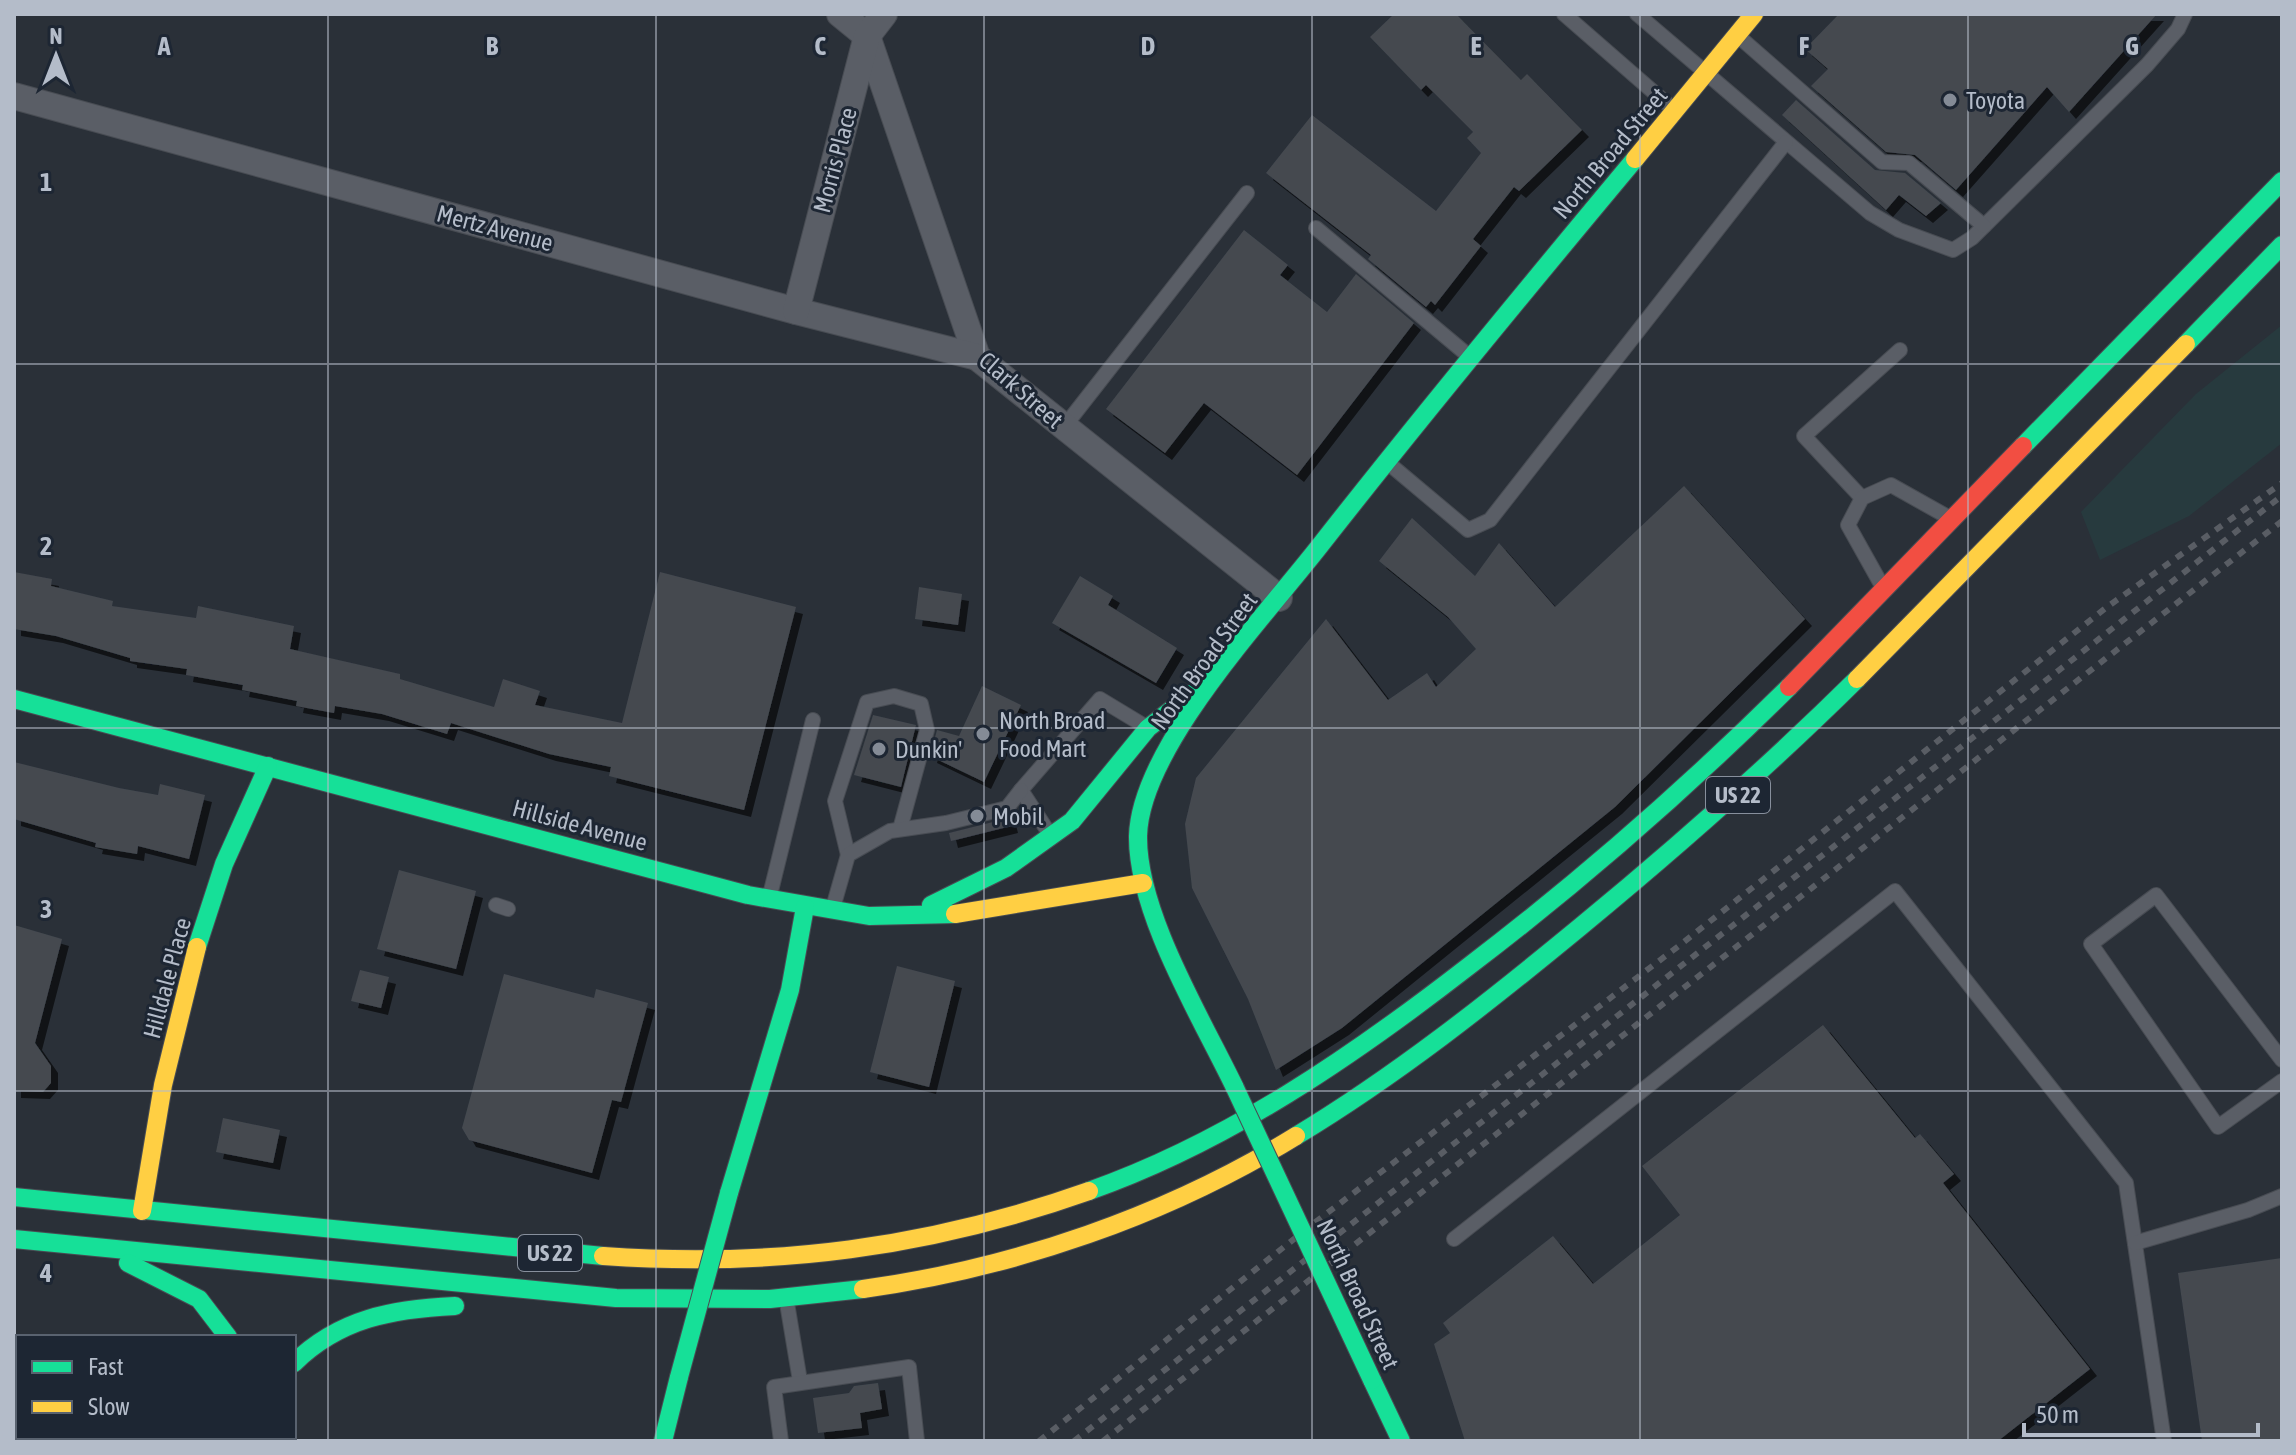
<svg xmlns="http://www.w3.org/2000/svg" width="2296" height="1455" viewBox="0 0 2296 1455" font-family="'Asap Condensed',sans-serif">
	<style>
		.green { fill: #273a3e }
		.building { fill: #444950; filter: url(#shadow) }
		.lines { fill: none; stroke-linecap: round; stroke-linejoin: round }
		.lane-casing { stroke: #484c53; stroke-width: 16 }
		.street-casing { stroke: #484c53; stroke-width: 28 }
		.fast-casing { stroke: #484c53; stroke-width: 20 }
		.slow-casing { stroke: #484c53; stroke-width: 20 }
		.jam-casing { stroke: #484c53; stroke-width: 20 }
		.lane { stroke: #5a5e66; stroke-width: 14 }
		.street { stroke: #5a5e66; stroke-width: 26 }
		.fast { stroke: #16e098; stroke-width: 18 }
		.slow { stroke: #ffcf43; stroke-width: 18 }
		.jam { stroke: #f24e42; stroke-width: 18 }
		.rail { stroke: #595d64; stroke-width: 6; stroke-dasharray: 8 8; stroke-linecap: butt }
		.fast-bridge-casing { stroke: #484c53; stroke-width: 20; stroke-linecap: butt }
		.fast-bridge { stroke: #16e098; stroke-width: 18 }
		.grid { fill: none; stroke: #b4bcc9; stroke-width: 2; stroke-opacity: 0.55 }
		.poi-dot { fill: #848b96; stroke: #1d2633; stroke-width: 3 }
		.labels { text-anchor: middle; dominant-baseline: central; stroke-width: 6; stroke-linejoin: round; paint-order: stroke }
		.shield { fill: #1d2633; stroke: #878f9c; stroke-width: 2 }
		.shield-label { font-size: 22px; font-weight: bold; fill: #b4bcc9 }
		.poi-label { font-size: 24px; fill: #b4bcc9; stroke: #1d2633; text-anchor: start }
		.street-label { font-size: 24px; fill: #b4bcc9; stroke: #1d2633 }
		.grid-label { font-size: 26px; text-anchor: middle; font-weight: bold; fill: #b4bcc9; stroke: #1d2633; stroke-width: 6; stroke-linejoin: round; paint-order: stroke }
	</style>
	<defs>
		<filter id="shadow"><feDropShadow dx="7" dy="7" stdDeviation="0" flood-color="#0009"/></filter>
	</defs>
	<rect width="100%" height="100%" fill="#2a3038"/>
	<polygon class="green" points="2282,325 2282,443 2189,516 2100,560 2081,512 2196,394"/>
	<g class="building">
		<polygon points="1394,14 1456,14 1521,80 1527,74 1582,130 1519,191 1514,187 1473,239 1481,246 1435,305 1431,301 1426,307 1368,259 1371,255 1266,173 1312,115 1436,211 1481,153 1467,138 1473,132 1426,85 1421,90 1370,37"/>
		<polygon points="1839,14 2157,14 2069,112 2047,87 1956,190 1915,155 1886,152 1811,86 1828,69 1805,49"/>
		<polygon points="1796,100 1875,170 1905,173 1941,203 1926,216 1899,195 1886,210 1782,115"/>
		<polygon points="1244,230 1288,265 1280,275 1327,312 1356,274 1414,323 1297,475 1204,403 1165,453 1106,409"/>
		<polygon points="1684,486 1805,619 1615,807 1342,1028 1276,1070 1248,999 1192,888 1185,824 1196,778 1326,619 1388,700 1427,673 1436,687 1476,649 1448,617 1379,561 1412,518 1475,576 1499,543 1555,607"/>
		<polygon points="14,572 52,579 51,586 113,601 112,606 196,618 198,606 294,626 290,649 400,674 400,679 494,707 503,679 540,691 535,705 622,723 660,572 796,607 744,810 609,776 611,767 549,754 451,723 447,734 382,714 335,706 334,713 296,706 297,701 242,690 243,685 186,675 187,669 130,661 130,658 56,636 14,629"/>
		<polygon points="1080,576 1113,596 1108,605 1177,648 1156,683 1052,623"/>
		<polygon points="919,587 962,594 958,625 915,619"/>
		<polygon points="982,686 1021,705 984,782 930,756 937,730 959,736"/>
		<polygon points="873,715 916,725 901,787 854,775"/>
		<polygon points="14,762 119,788 158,795 160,784 205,795 189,859 138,846 137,854 95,847 96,843 14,819"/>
		<polygon points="1009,818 1011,826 951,841 949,833"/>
		<polygon points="399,870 476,891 456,969 377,949"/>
		<polygon points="14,925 62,939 35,1043 51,1066 51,1083 43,1092 14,1091"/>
		<polygon points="897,966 955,981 929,1087 870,1072"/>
		<polygon points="360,970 389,977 381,1008 351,1001"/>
		<polygon points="504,974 594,998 596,989 648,1003 621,1102 612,1100 592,1173 469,1140 462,1128"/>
		<polygon points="1823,1025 1915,1138 1920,1134 1954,1174 1943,1183 2090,1369 1998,1441 1465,1441 1434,1344 1450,1333 1443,1323 1553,1236 1593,1284 1680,1215 1642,1166"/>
		<polygon points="223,1118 280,1130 273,1163 216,1152"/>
		<polygon points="2282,1258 2282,1441 2202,1441 2178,1273"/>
		<polygon points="878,1383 882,1409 860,1413 862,1428 818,1433 813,1398 849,1393 854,1386"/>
	</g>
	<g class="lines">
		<g class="lane-casing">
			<g id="lane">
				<polyline points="1564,14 1673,109"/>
				<polyline points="1637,14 1870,213 1899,230 1953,250 1972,238 2147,65 2178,29 2185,14"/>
				<polyline points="1737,35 1882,162 1909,163 1984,226"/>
				<polyline points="1316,228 1470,357"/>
				<polyline points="1064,427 1247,193"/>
				<polyline points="1387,462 1468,530 1490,520 1786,142"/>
				<polyline points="1862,498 1804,436 1900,350"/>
				<polyline points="1881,584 1848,525 1862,498 1891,485 1948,517"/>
				<polyline points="1051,836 1021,790 1100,699 1148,728"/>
				<polyline points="848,855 835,801 867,702 894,696 921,704 927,730 900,829"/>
				<polyline points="769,899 813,720"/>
				<polyline points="496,905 508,909"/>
				<polyline points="832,911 848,855 890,831 946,823 1007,808 1021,790"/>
				<polyline points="2282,1060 2156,895 2091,944 2218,1127 2282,1081"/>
				<polyline points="1454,1239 1895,891 2126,1183 2164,1441"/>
				<polyline points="2135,1243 2248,1210 2282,1196"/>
				<polyline points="787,1303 800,1381"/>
				<polyline points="781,1441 774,1387 909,1367 917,1441"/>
			</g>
		</g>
		<g class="street-casing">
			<g id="street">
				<polyline points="840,14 867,36 977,357 1279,598"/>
				<polyline points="14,96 796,311 977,357"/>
				<polyline points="796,311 867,36 884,14"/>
			</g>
		</g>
		<g class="fast-casing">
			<g id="fast">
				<polyline points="2186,344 2282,245"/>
				<polyline points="2023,446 2282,181"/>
				<polyline points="14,699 748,895 869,916 955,914"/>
				<polyline points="931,905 1006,868 1072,821 1148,728 1193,693"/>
				<polyline points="197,947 224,864 268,766"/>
				<path d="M1235,1088C1202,1019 1137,913 1138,836C1140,747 1268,613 1322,543C1424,413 1529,286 1635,159"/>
				<path d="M1296,1136C1397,1075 1489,1002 1580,927C1676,848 1769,766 1857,679"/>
				<path d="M1089,1191C1228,1142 1353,1056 1469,966C1582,880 1688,787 1789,687"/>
				<polyline points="729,1193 790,990 805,907"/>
				<polyline points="14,1197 603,1256"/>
				<polyline points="14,1239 616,1298 770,1299 863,1289"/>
				<polyline points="128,1263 199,1299 228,1337"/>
				<path d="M294,1363C340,1318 393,1309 455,1306"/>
				<polyline points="1372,1380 1401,1441"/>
				<polyline points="256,1441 257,1437"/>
				<polyline points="663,1441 679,1377"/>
			</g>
		</g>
		<g class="slow-casing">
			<g id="slow">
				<polyline points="1635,159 1754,14"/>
				<polyline points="1857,679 2186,344"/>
				<polyline points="955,914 1143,883"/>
				<polyline points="142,1211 163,1085 197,947"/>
				<path d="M603,1256C774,1268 928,1248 1089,1191"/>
				<path d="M863,1289C1014,1268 1166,1216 1296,1136"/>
			</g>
		</g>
		<g class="jam-casing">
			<polyline id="jam" points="1789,687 2023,446"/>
		</g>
		<use href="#lane" class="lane"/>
		<use href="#street" class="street"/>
		<use href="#fast" class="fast"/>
		<use href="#slow" class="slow"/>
		<use href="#jam" class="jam"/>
		<g class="rail">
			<polyline points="1039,1441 1318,1220 1680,945 2107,607 2282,483"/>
			<polyline points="1074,1441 2279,498"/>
			<polyline points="1103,1441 2282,521"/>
		</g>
		<g class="fast-bridge-casing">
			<g id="fast-bridge">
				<polyline points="1235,1088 1372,1380"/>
				<polyline points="679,1377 729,1193"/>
			</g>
		</g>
		<use href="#fast-bridge" class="fast-bridge"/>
	</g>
	<path class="grid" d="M328,14V1441M656,14V1441M984,14V1441M1312,14V1441M1640,14V1441M1968,14V1441M14,364H2282M14,728H2282M14,1091H2282"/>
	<g class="poi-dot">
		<circle cx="1950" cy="100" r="8"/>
		<circle cx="983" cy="734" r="8"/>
		<circle cx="879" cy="749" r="8"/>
		<circle cx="977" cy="816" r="8"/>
	</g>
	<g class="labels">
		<g class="shield">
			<rect x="1706" y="777" width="64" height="36" rx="6"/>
			<rect x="518" y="1235" width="64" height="36" rx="6"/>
		</g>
		<g class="shield-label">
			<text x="1738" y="795">US 22</text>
			<text x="550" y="1253">US 22</text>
		</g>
		<g class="poi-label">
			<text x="1966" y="100">Toyota</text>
			<text x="999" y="720">North Broad<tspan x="999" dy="28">Food Mart</tspan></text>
			<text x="895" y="749">Dunkin'</text>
			<text x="993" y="816">Mobil</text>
		</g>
		<g class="street-label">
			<text transform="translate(1610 153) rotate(-50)">North Broad Street</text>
			<text transform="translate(835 160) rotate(-75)">Morris Place</text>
			<text transform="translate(495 228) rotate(15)">Mertz Avenue</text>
			<text transform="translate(1021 390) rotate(41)">Clark Street</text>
			<text transform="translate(1204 661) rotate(-54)">North Broad Street</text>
			<text transform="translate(580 825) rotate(15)">Hillside Avenue</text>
			<text transform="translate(167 978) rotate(-75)">Hilldale Place</text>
			<text transform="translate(1358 1294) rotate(65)">North Broad Street</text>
		</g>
	</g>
	<g class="grid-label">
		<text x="164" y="55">A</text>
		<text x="492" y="55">B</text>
		<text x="820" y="55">C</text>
		<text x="1148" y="55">D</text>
		<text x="1476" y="55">E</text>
		<text x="1804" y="55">F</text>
		<text x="2132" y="55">G</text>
		<text x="46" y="191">1</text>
		<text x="46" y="555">2</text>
		<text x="46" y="918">3</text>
		<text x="46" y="1282">4</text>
	</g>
	<rect width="2296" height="1455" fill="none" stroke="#b4bcc9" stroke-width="32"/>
	<rect x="16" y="1335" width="280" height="104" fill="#1d2633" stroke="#59626f" stroke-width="2"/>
	<rect x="32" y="1361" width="40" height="12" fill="#16e098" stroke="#59626f" stroke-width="2"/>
	<text x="88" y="1375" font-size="24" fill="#b4bcc9">Fast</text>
	<rect x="32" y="1401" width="40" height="12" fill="#ffcf43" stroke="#59626f" stroke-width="2"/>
	<text x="88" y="1415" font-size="24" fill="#b4bcc9">Slow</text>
	<g transform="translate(56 56)" stroke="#1d2633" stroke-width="6" paint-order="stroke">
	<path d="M0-6L14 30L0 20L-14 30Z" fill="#b4bcc9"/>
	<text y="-12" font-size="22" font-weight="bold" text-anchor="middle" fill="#b4bcc9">N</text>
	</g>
	<path d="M2024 1423v12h234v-12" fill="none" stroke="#b4bcc9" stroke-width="4"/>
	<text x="2036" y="1423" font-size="24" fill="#b4bcc9" stroke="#1d2633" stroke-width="6" paint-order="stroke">50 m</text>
</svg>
